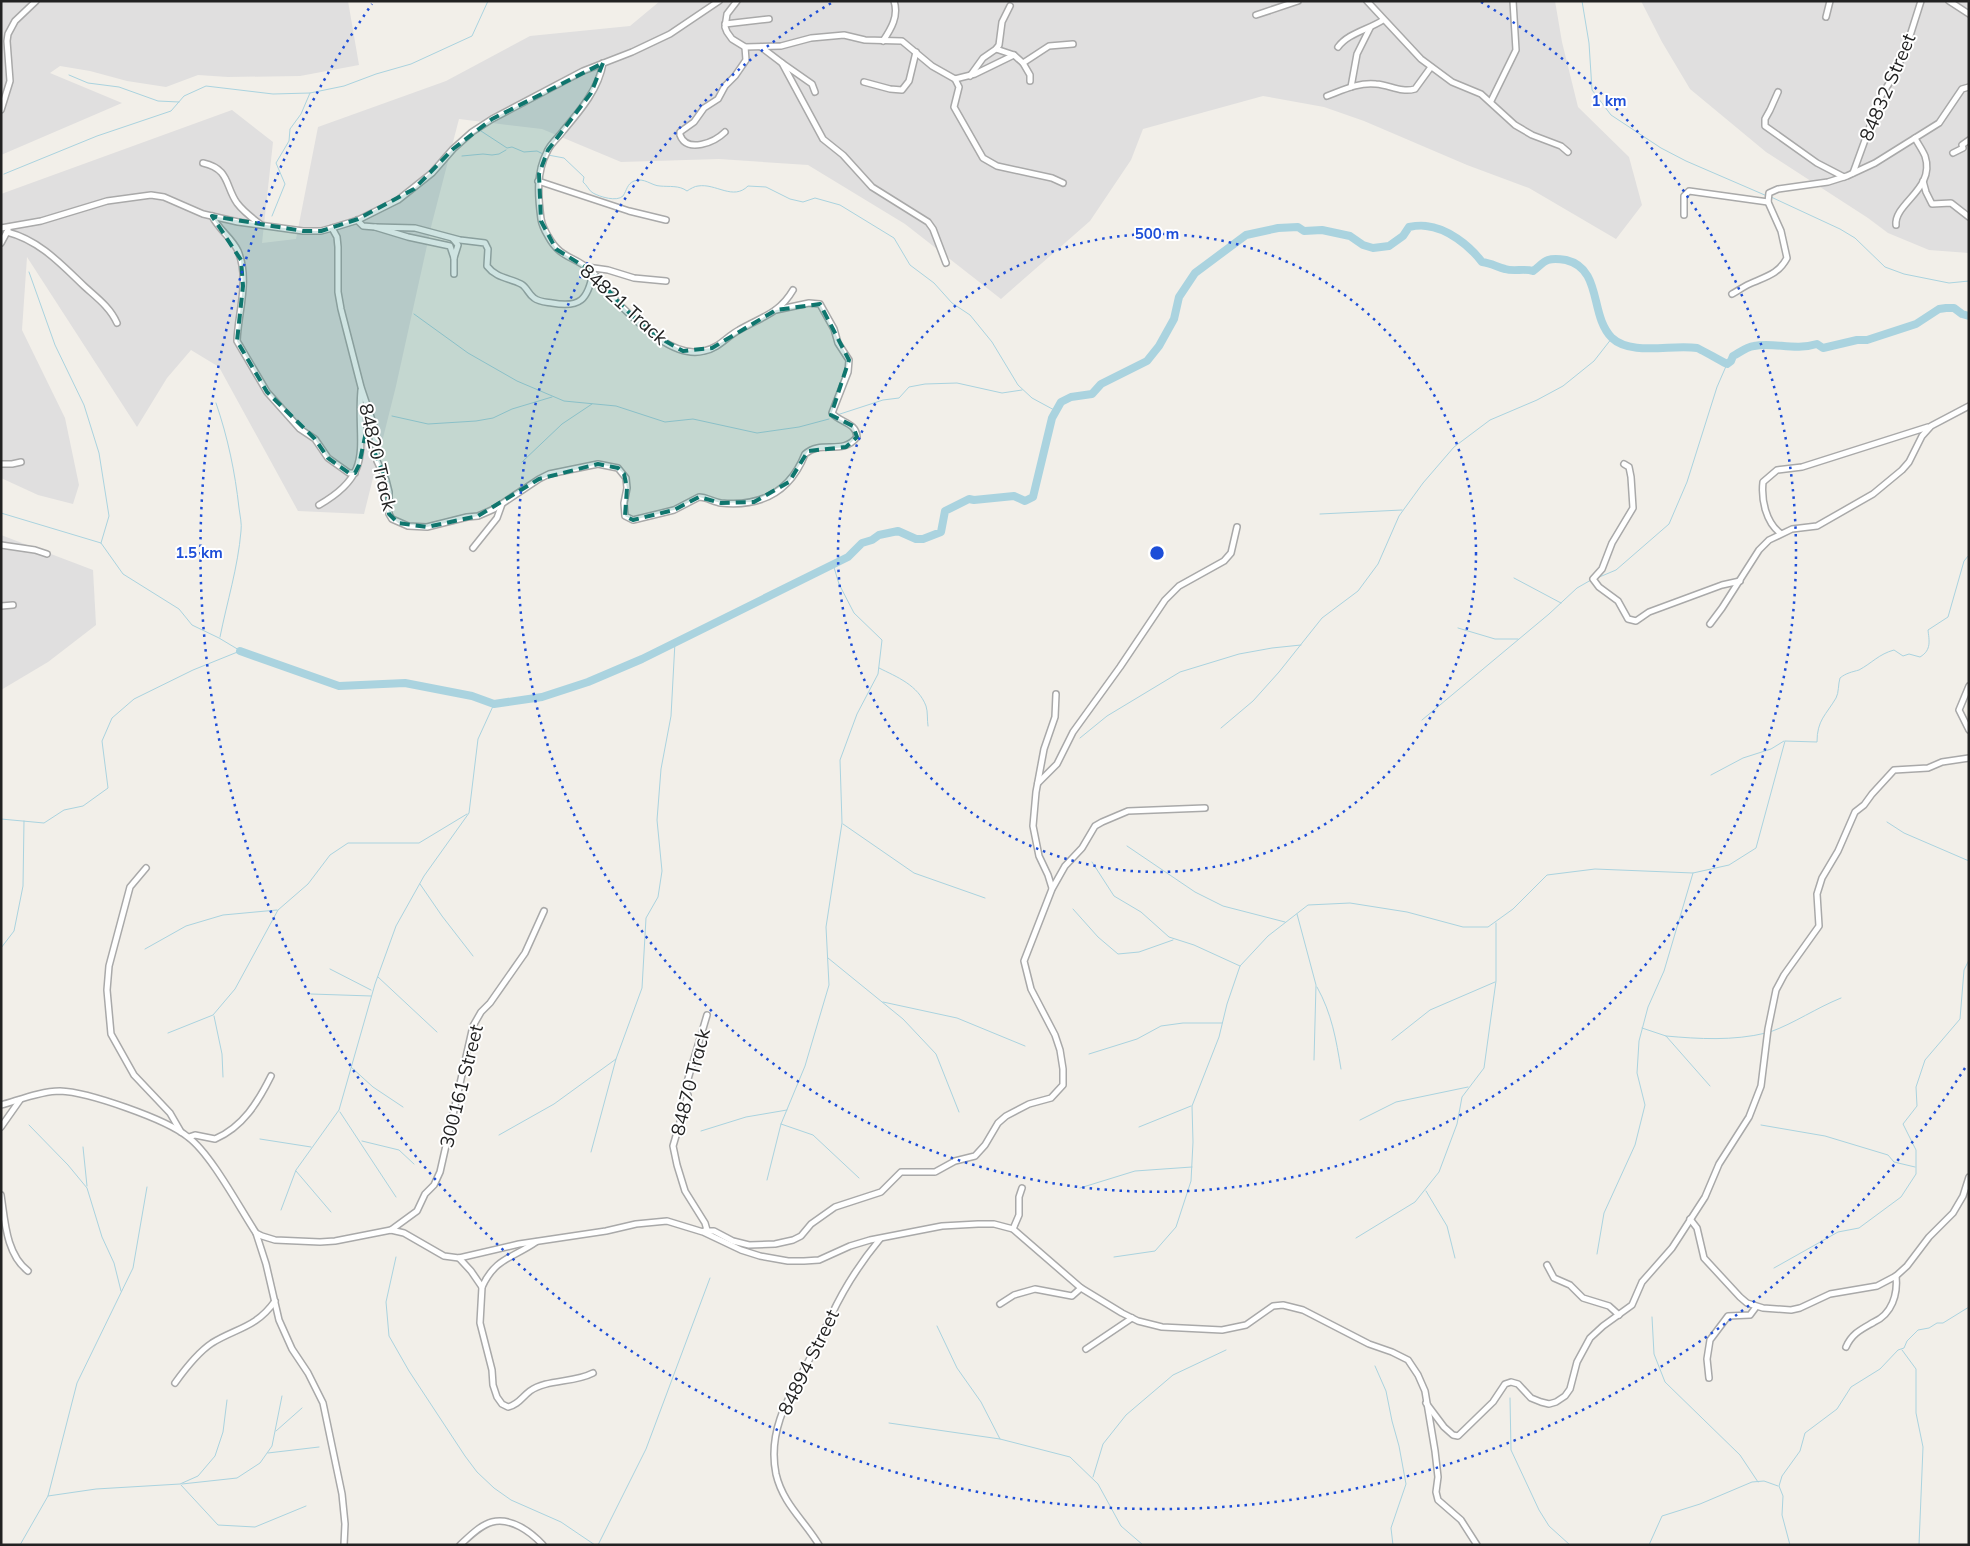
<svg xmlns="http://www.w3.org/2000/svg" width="1970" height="1546" viewBox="0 0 1970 1546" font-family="Mulish,sans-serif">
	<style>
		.residential { fill: #e0dfdf }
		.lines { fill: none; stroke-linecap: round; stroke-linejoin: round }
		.stream { stroke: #aad3df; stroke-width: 1 }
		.river { stroke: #aad3df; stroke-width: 8 }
		.minor-casing { stroke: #a9a9a9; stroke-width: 8 }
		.minor { stroke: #fff; stroke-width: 5 }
		.marked { fill: #0f766e; fill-opacity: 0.2; stroke: #0f766e; stroke-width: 4; stroke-dasharray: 10 6; stroke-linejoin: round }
		.ring { fill: none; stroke: #1d4ed8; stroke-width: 2.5; stroke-dasharray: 2.5 5 }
		.labels { text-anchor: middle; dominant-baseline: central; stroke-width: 4; stroke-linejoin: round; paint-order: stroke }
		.street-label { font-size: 19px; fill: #222; stroke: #fff }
		.centre { fill: #1d4ed8; stroke: #fff; stroke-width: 2.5 }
		.ring-label { font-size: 15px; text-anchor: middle; font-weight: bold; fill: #1d4ed8; stroke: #fff; stroke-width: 4; stroke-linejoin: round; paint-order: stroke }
	</style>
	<rect width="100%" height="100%" fill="#f2efe9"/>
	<g class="residential">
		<polygon points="1,1 348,1 359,65 300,76 228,77 198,75 166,87 127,81 90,71 60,66 50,73 122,103 1,155"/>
		<polygon points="660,1 1555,1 1562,42 1578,107 1629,157 1642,205 1616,239 1529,188 1467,165 1364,121 1324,107 1263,96 1143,129 1131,160 1090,221 1001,299 905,224 808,165 719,159 621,162 542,129 459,119 432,223 396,386 364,514 298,511 219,367 191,350 167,378 137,427 27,257 22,330 65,418 79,485 73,504 38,495 1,478 1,194 232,110 273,142 262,243 296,239 318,127 446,81 530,36 630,26"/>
		<polygon points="1641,1 1969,1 1969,253 1929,250 1888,233 1868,218 1766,152 1690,89 1662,42"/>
		<polygon points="1,535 93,570 96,625 48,662 1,690"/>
	</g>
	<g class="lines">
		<g class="stream">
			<polyline points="1582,1 1589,43 1592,90 1611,115 1661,148 1686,161 1767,196"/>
			<polyline points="69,75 88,83 119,87 158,101 179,102"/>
			<polyline points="481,131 507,148 512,147 524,152 537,151 543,154"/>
			<path d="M548,155L564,158L584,177L583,182C587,185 589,191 593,193C600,197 617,202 623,196C627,190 627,184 634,181C644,177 652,186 660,186C669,187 679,185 687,191C690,189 695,186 698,186C716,183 733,201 748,186L766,187L790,199L803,202L815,198L840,205L894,238L910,265L934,283L952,303L970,315L992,342L1018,385L1032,398L1056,411"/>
			<polyline points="462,156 483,154 492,155 499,154 506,150"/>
			<polyline points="4,174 97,136 171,111 184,96 206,86 273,94 310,93 344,86 376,74 411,64 472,36 488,1"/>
			<polyline points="1771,197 1840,229 1855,238 1885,267 1904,274 1949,283 1969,281"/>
			<polyline points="272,216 285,184 276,163 289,141 290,129 301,114 310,93"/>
			<polyline points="29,272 55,345 84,405 99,453 109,516 101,543"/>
			<polyline points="414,314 468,353 517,381 564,401 616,406 665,422 693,419 757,433 799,427 829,419"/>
			<path d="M216,403C228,438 235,472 239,508C240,516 242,524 241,531C238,567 227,602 220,637"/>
			<polyline points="837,415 883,400 899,398 909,387 925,384 957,383 1002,393 1022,390"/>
			<polyline points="392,416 428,424 476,421 493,418 512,409 552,397"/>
			<polyline points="522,462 562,424 592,404"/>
			<polyline points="1,513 101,543 123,574 179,609 192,625 219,638 239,650"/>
			<polyline points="1320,514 1402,510"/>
			<polyline points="1514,578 1561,603"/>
			<polyline points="1597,578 1616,570 1669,524 1687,482 1717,387 1727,364"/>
			<polyline points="1458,628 1495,639 1518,639"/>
			<path d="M879,668C897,677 918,685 926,706C928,712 927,720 928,726"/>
			<polyline points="1422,720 1549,614 1577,588 1591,580"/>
			<polyline points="1221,728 1253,701 1279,672 1322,618 1358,591 1378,564 1399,516 1423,483 1454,447 1490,420 1537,400 1563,386 1594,361 1612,338"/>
			<polyline points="1080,738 1107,716 1180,672 1239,654 1272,648 1301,645"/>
			<polyline points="1711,775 1743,758 1771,749 1784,741"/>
			<polyline points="1,819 44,823 64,810 83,806 108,788 102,741 112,718 134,699 193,670 240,651"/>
			<polyline points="1887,822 1904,833 1969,861"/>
			<polyline points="843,824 914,873 985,898"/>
			<polyline points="1127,846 1195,892 1223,906 1285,922"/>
			<polyline points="1092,862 1114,896 1141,912 1169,937 1194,945 1240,966"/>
			<polyline points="420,884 442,916 473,956"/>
			<polyline points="1073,909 1098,937 1118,954 1139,952 1173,940"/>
			<polyline points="1297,914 1316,985 1314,1060"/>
			<polyline points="1,948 14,931 23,886 24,821"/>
			<polyline points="145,949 186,926 223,915 277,910"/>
			<polyline points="828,958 903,1019 936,1054 959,1112"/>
			<polyline points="330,969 371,990"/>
			<polyline points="378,977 437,1032"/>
			<path d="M1317,987C1332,1014 1336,1039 1341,1069"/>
			<polyline points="311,994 371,996"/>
			<polyline points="883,1002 957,1018 1025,1046"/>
			<polyline points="214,1016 222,1054 223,1077"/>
			<polyline points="1642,1028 1666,1036 1710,1086"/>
			<path d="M1770,1032C1795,1023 1816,1008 1841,998"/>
			<polyline points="168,1033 213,1015 235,989 278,910 308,884 330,855 348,843 419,843 467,814"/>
			<path d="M1666,1036C1699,1039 1733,1041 1766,1033"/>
			<polyline points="1392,1040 1430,1010 1495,982"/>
			<polyline points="1089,1054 1137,1039 1161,1026 1183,1023 1222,1023"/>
			<polyline points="351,1067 373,1087 403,1107"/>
			<polyline points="340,1112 396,1197"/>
			<polyline points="1360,1120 1396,1102 1468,1087"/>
			<polyline points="781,1124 813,1135 859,1178"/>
			<polyline points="29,1125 68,1165 87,1188 102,1237 114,1263 121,1291"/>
			<polyline points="1761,1125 1825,1136 1888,1155 1894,1162 1915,1167"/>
			<polyline points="1139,1127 1191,1106"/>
			<polyline points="701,1131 746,1117 787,1110"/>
			<polyline points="499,1135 554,1104 616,1059"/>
			<polyline points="260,1139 311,1147"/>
			<polyline points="362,1141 399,1150 414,1164"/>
			<polyline points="83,1147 87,1186"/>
			<polyline points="591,1152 616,1059 642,988 646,918 658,897 662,871 657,820 661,769 671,716 675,642"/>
			<polyline points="296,1171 331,1212"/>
			<polyline points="767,1180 781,1124 805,1066 829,985 826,927 842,823 840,760 857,714 878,674 882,640 854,613 839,584 833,564"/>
			<polyline points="1080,1188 1135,1171 1192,1167"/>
			<polyline points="1426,1191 1447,1226 1455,1258"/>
			<polyline points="281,1210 296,1170 339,1110 375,984 396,926 424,876 469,813 478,739 494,704"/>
			<polyline points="1356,1238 1415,1202 1439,1172 1457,1124 1462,1097 1484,1068 1496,981 1496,923"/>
			<polyline points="1597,1254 1604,1213 1635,1145 1645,1105 1637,1073 1639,1041 1648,1007 1664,971 1693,873"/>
			<polyline points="396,1257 386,1302 389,1336 409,1371 465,1456 477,1472 494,1488 511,1500 561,1522 595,1545"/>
			<path d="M1114,1257L1155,1251L1176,1227L1191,1181L1193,1142L1192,1106L1219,1037L1227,1004L1240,966L1268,936L1308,905L1350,903L1407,912L1463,927H1488L1513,909L1547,875L1595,869L1693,873L1729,865L1756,848L1785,741L1817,742C1817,720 1826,715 1836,698C1839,693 1838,684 1840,678C1846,673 1852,672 1859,670C1872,663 1879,654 1894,650L1903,656L1909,654L1920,657C1932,650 1929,640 1928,630L1948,617L1964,561L1969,555"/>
			<polyline points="1774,1268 1838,1232 1859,1228 1901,1197 1916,1174 1916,1150 1903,1124 1917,1106 1916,1087 1925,1060 1960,1019 1964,970 1969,960"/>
			<polyline points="1652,1317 1654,1354 1665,1382 1740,1455 1758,1482"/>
			<polyline points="937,1326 957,1368 981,1402 1000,1439"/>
			<polyline points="1902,1350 1916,1369 1916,1413 1923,1447 1919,1545"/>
			<polyline points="1375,1366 1386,1391 1392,1421 1399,1446 1406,1484 1391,1528 1393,1545"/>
			<polyline points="1510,1398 1511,1450 1539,1510 1549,1526 1570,1545"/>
			<polyline points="889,1423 1000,1439 1070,1457 1098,1484 1121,1526 1143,1545"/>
			<polyline points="276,1431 302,1408"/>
			<polyline points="268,1453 319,1447"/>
			<polyline points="1093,1477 1103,1444 1126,1415 1173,1375 1226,1350"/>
			<polyline points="182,1484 237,1478 260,1463 272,1446 282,1396"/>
			<polyline points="181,1485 218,1525 255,1527 306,1506"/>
			<polyline points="48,1496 96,1489 180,1484 198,1476 215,1456 223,1432 227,1400"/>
			<polyline points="20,1545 48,1496 77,1383 133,1268 147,1187"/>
			<polyline points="598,1545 646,1449 710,1278"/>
			<polyline points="1649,1545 1662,1516 1700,1504 1752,1482 1764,1481 1778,1486"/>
			<polyline points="1790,1545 1782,1515 1783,1496 1779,1486 1782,1476 1800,1451 1805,1433 1837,1409 1851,1387 1880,1369 1898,1350 1904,1348 1907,1341 1918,1330 1929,1328 1937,1323 1943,1323 1969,1307"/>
		</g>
		<path class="river" d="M240,651L339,686L405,683L472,696L494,704L542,697L588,682L642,659L848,557L862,543L872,540L879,535L898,531L916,539H923L941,532L945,511L969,499L974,500L1014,496L1025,501L1033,497L1052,418L1061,402L1071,397L1092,394L1101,384L1147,361L1159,346L1174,319L1179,297L1195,273L1246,235L1278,228L1298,227L1304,231L1322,230L1350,236L1363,245L1373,248L1389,246L1403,236L1409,227C1414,226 1420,225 1426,226C1447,228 1469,245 1482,262C1491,263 1497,267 1505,269C1514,272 1524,268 1533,271C1538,268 1542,262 1548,260C1554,258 1560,259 1566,260C1603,269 1589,315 1612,338C1631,356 1673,344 1697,348C1700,349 1723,362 1727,364L1731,361L1733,356C1739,353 1746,347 1754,346C1774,342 1795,351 1817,344L1823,348L1857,340H1867L1916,324L1939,309L1946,308H1954L1962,314L1969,316"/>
		<g class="minor-casing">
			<g id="minor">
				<polyline points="737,1 727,14 725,27 727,32 732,39 745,47 781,46 811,38 844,35 865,40 902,41 932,66 955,79 975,74 1014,55"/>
				<polyline points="1367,1 1421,59 1452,82 1481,94 1515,125 1532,135 1561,146 1568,152"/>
				<polyline points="1949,1 1969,14"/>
				<polyline points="1256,15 1298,1"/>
				<polyline points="1826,17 1830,1"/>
				<polyline points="725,24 769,19"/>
				<path d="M883,41C891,29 899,16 894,1"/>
				<polyline points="761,47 782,63 823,139 843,155 872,187 928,222 933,229 946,263"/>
				<path d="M1338,47C1348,33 1368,30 1383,20"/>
				<polyline points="996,49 1014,55 1023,63 1049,46 1073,44"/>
				<path d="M603,63C599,89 579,112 563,131C558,138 550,144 547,152C536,173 538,196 541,219C542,225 545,231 548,236C561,260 574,255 591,271C603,281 610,295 621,306C640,325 675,359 704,351C719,348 726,337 739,330C761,317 779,314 793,290"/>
				<polyline points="782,63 812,84 815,92"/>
				<polyline points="1023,63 1030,75 1030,81"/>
				<polyline points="970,76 983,58 996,49 999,45 1002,22 1010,6"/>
				<polyline points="955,79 959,87 954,107 983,158 997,166 1052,178 1063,183"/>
				<polyline points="864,82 890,89 902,90 909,81 916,52"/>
				<polyline points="1351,87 1357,54 1370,28"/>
				<polyline points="1778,92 1770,110 1765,119 1765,126 1817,163 1844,177"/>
				<path d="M1327,96C1343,90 1359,82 1376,84C1390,85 1401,93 1415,89L1431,67"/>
				<polyline points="1491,101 1516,50 1513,1"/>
				<polyline points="1,110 10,81 7,41 8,34 15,21 36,1"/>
				<path d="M725,132C715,142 687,154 680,135V132L694,122L704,108L718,99L725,86L735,76L746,60L745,47"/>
				<polyline points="1953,153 1963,148 1962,145 1969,140"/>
				<path d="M203,163C230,169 225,186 237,203C243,211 252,218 260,224"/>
				<polyline points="1853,173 1881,96 1895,74 1908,42 1921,1"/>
				<polyline points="538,181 629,211 666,220"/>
				<polyline points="1923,181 1926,192 1932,204 1951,203 1969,217"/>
				<polyline points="1684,215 1684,196 1689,191 1768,202"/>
				<path d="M212,216C219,230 232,238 238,251C250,280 238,312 237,341L267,392L300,429L315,439L328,458L349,473H355"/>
				<polyline points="357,220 363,226 375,227 408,237 450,246 454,258 454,274"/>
				<path d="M1896,225C1894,203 1936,189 1925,156C1922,149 1918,144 1915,138"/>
				<path d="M375,227L415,228L460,240L485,243L488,249L487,266C496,278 509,278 521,284C527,287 528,294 534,298C539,302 546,302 552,303C580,308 588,300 593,272"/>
				<polyline points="1,228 41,221 107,201 151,195 164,197 203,214 238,222 303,231 321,231 332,228 358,220 398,200 432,173 453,149 472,132 492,119 583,71 632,52 670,34 719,1"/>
				<path d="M332,228L337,237L338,247V292L341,309L361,387L374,426L377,461L386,480L389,492V514L392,519L408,526L427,527L467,517L478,516L494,509L539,479L549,474L598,464L618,468L626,478L627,488L624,503L625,516L633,520L674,510L699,497C706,497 714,502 721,503C761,507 790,492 805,454C822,439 842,456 857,437C856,422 840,423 832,413L848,372L849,360L838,343L834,329L820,304L809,303L776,310"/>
				<path d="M7,232C39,240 61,264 84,286C96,297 110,307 117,323"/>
				<polyline points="453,239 458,245 454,258"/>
				<polyline points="1,243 8,230"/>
				<polyline points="587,267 608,270 634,278 666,281"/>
				<path d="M1732,294C1739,290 1746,285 1754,282C1768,276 1779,273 1787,258L1781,231L1768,202L1769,193L1778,189L1828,182L1847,176L1875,163L1939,123L1962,89L1969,87"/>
				<polyline points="1,464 12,464 21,462"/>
				<polyline points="1624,464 1629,467 1631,477 1633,508 1612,543 1602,569 1593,579 1599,587 1618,601 1628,619 1636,621 1649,612 1722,585 1740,581"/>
				<path d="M319,505C377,472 356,445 361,390"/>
				<path d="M1780,533C1766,522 1761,500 1763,482L1777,470L1802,467L1928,427"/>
				<polyline points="1,545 35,550 47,554"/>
				<polyline points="473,548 497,518 502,504"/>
				<polyline points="1,606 13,605"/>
				<polyline points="1710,624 1722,608 1759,550 1769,540 1792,529 1817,526 1873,494 1902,470 1909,462 1922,436 1931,426 1969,406"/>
				<polyline points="1969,686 1959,710 1969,730"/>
				<polyline points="1038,783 1057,764 1073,732 1120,667 1165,600 1179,586 1224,561 1231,553 1237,527"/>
				<polyline points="146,868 130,887 109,966 107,990 111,1034 134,1075 170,1113 181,1132"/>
				<polyline points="1052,888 1048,875 1039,856 1033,826 1036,792 1044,749 1055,717 1056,694"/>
				<polyline points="707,1015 685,1089 688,1095 673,1146 677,1165 685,1191 705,1223 707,1230"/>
				<path d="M1,1105C19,1100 41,1091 60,1091C88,1092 166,1119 188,1137C211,1154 239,1207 256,1233L262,1236L275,1240L320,1242L335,1241L391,1230L404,1233L444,1256L459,1258L519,1244L606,1231L636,1224L667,1221L703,1232L741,1250L760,1256L788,1261H804L819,1260L850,1246L870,1240L942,1226L978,1224H994L1013,1229L1081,1288L1122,1313L1138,1321L1162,1327L1222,1330L1246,1325L1273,1306L1283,1305L1303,1310L1369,1344L1392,1352L1408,1360L1418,1375L1425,1391L1435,1451L1438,1477L1436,1492L1438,1500L1461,1520L1477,1545"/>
				<polyline points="1,1127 20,1100"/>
				<path d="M189,1137L195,1135L215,1139C243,1127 258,1102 271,1076"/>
				<path d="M1,1195C5,1221 6,1254 28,1271"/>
				<polyline points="1690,1219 1697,1228 1704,1258 1740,1297 1747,1303 1763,1308 1791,1310 1800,1308 1830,1294 1877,1286 1896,1276 1907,1266 1929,1237 1953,1213 1963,1196 1969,1177"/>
				<polyline points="1013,1229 1019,1215 1019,1197 1022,1188"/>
				<polyline points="391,1230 417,1211 425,1194 434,1185 440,1172 473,1026 481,1012 490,1003 525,953 544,911"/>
				<polyline points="704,1231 714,1231 733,1241 749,1245 775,1244 793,1240 801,1236 811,1224 835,1207 881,1192 901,1172 935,1172 955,1161 975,1156 985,1145 998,1123 1006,1116 1029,1104 1051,1098 1063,1085 1063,1069 1060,1050 1055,1035 1031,989 1024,961 1052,889 1065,866 1082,848 1095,826 1102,822 1128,811 1205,808"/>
				<polyline points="256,1233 266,1264 279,1320 292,1349 308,1373 323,1403 342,1494 345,1524 344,1545"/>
				<path d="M459,1258L471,1271L482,1287L480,1323L492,1370L493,1385L497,1397L502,1404L508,1407C518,1405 522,1397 530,1391C547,1379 574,1383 593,1373"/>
				<polyline points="1547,1265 1554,1278 1570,1285 1583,1298 1609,1306 1619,1315"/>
				<path d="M482,1287C495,1258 513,1258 536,1242"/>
				<polyline points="1000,1304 1014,1295 1035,1289 1072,1296 1081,1288"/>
				<path d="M1846,1347C1852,1333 1862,1329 1874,1322C1892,1314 1898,1294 1896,1276"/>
				<polyline points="1086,1349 1132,1318"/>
				<polyline points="1709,1378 1707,1359 1710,1340 1728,1316 1750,1315 1756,1307"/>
				<path d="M175,1383C185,1369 197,1353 212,1343C236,1328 256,1328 275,1301"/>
				<polyline points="1426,1403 1444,1427 1453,1435 1458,1436 1493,1402 1505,1384 1511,1382 1518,1384 1531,1398 1541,1402 1549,1404 1556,1402 1565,1396 1570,1389 1577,1362 1590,1338 1603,1326 1632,1305 1642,1282 1672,1248 1705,1197 1719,1164 1749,1117 1761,1086 1768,1029 1776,990 1784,975 1819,926 1817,894 1822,878 1838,851 1855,812 1864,805 1872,794 1894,770 1928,768 1942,762 1969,758"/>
				<path d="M460,1545C469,1537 480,1525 492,1522C511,1517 531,1532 543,1545"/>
				<path d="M819,1545C804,1520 783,1504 776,1474C766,1425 795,1388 816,1347C822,1337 826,1326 831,1316C844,1288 861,1262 880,1239"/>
			</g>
		</g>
		<use href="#minor" class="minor"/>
	</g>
	<path class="marked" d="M603,63L591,93L548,150L539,174L541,221L556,249L593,272L620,304L651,333L683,351L712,348L776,310L820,304L849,360L831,415L853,426L857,437L846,447L808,451L789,482L754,502L721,503L699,497L674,510L633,520L625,516L627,488L624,474L618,468L598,464L539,479L478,516L427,527L398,523L389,514L386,480L366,432L359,465L355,473H349L328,458L315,439L267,392L237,341L243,286L241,260L212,216L303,231H321L358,219L414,189L453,149L492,119Z"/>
	<g class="ring">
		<circle cx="1157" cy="553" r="319"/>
		<path d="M1481 2A639 639 0 1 1 833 2"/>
		<path d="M1965 1068A958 958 0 1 1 372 4"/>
	</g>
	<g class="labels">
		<g class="street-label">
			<text transform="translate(1887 87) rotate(-67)">84832 Street</text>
			<text transform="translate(624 304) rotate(42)">84821 Track</text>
			<text transform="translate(378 457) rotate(77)">84820 Track</text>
			<text transform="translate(690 1082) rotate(-76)">84870 Track</text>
			<text transform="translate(461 1086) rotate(-76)">300161 Street</text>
			<text transform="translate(808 1362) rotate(-64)">84894 Street</text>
		</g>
	</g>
	<circle cx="1157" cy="553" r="8" class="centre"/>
	<g class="ring-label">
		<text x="1609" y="106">1 km</text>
		<text x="1157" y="239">500 m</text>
		<text x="199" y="558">1.5 km</text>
	</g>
	<rect width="1970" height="1546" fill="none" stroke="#222222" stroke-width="5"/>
</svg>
